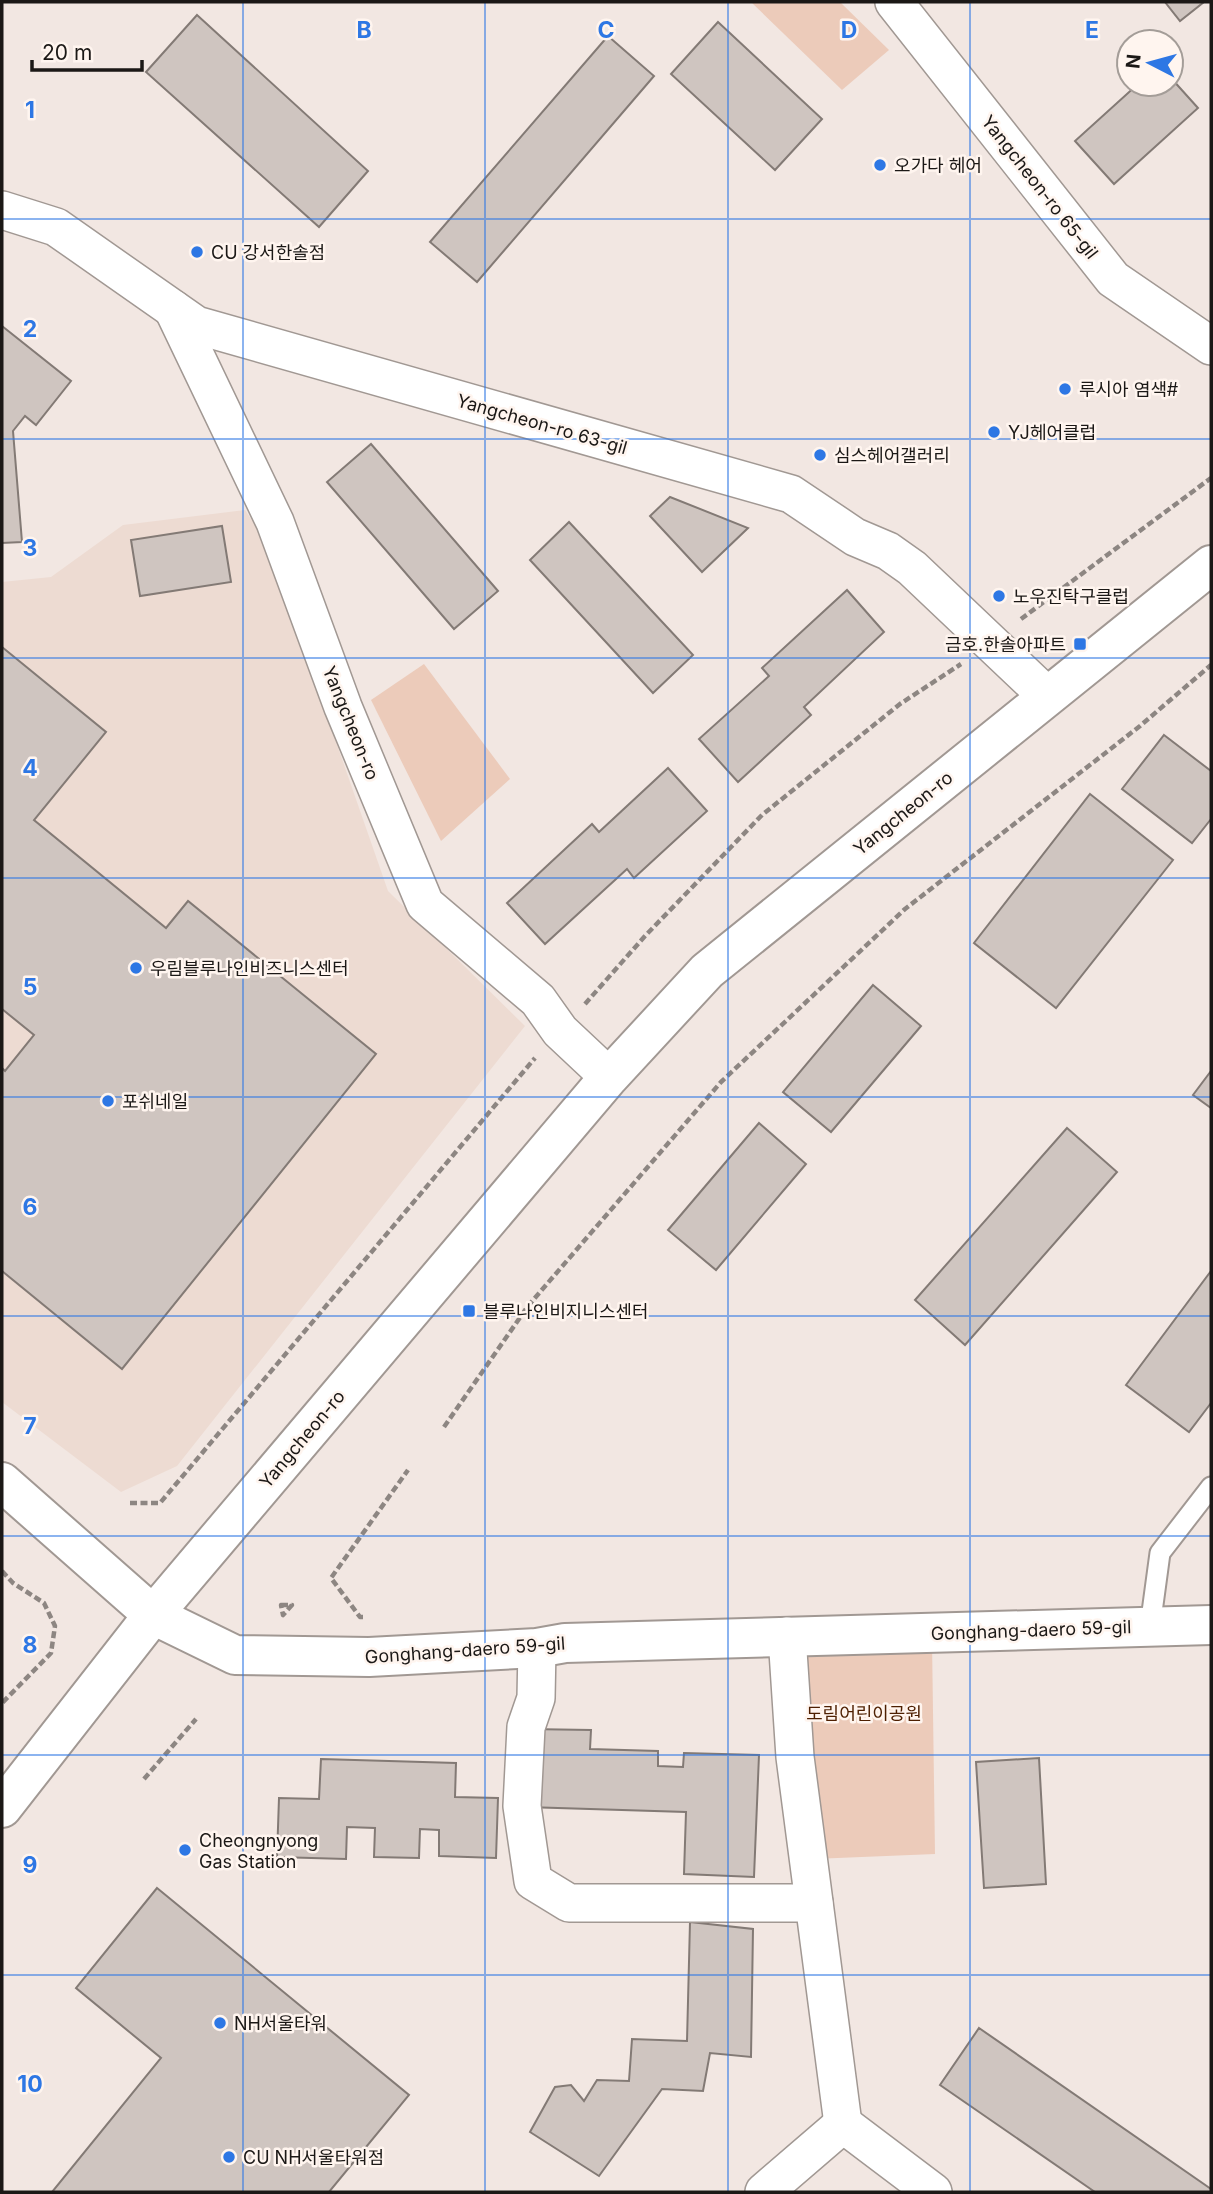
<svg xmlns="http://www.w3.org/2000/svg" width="1213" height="2194" viewBox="0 0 1213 2194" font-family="Inter,'Noto Sans KR',sans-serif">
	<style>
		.built { fill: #eddbd2 }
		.green { fill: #eccbba }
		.building { fill: #cfc5c0; stroke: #837a75; stroke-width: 2 }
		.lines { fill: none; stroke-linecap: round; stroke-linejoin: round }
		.service-casing { stroke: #a19893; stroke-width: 23 }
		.minor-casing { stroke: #a19893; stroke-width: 40 }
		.secondary-casing { stroke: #a19893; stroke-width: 42 }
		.path { stroke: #8d8682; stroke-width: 4.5; stroke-dasharray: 7 3.5; stroke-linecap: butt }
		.service { stroke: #fff; stroke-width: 19 }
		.minor { stroke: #fff; stroke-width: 37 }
		.secondary { stroke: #fff; stroke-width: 38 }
		.grid { fill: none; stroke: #2e77e4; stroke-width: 2; stroke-opacity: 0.55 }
		.poi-dot { fill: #2e77e4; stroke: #fff5ef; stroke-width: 2.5 }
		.labels { text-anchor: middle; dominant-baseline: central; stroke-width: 5; stroke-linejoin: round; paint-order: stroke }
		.poi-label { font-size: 18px; fill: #1b1816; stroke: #fff5ef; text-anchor: start }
		.street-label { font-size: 18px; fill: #1b1816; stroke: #fff5ef }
		.park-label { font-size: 18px; fill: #4e1f01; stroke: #fff5ef }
		.grid-label { font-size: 23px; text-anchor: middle; font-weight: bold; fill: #2e77e4; stroke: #fff5ef; stroke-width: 5; stroke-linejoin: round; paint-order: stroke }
	</style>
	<rect width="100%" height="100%" fill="#f2e7e2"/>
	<polygon class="built" points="245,510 266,541 388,891 525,1026 177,1466 121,1492 2,1402 2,582 51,577 123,525"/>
	<g class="green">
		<polygon points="751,2 840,2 889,50 842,90"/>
		<polygon points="424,664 510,779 441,841 371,700"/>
		<polygon points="932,1640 935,1854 813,1859 792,1645"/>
	</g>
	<g class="building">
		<polygon points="1165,2 1204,2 1180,21"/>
		<polygon points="197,15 368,171 319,227 146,72"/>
		<polygon points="718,22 822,119 775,170 671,74"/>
		<polygon points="608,36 654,76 477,282 430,242"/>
		<polygon points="1171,78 1198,108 1114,184 1075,141 1138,84 1171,84"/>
		<polygon points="2,326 71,381 36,425 25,416 13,431 22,542 2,543"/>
		<polygon points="371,444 498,591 454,629 327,482"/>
		<polygon points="670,497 748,528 702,572 650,516"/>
		<polygon points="569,522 693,655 653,693 530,560"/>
		<polygon points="222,526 231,582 140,596 131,540"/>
		<polygon points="847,590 884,632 804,707 811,715 738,782 699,739 769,676 762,668"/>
		<polygon points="2,647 106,732 34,820 166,928 188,901 376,1054 122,1369 2,1271 2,1068 5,1071 34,1035 2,1009"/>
		<polygon points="1164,735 1211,771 1211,819 1192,843 1122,789"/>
		<polygon points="668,768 707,811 634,878 627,869 545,944 507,903 592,824 599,832"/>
		<polygon points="1090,794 1173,860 1056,1008 974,943"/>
		<polygon points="873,985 921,1026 831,1132 783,1092"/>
		<polygon points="1211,1071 1211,1108 1193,1095"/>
		<polygon points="759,1123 806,1164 716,1270 668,1230"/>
		<polygon points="1067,1128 1117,1172 965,1345 915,1300"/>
		<polygon points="1211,1271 1211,1403 1189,1432 1126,1385"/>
		<polygon points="528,1729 591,1730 590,1749 658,1751 658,1766 683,1767 684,1753 759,1755 754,1877 684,1874 686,1812 526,1807"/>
		<polygon points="1039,1758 1046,1884 984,1888 976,1762"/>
		<polygon points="321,1759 456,1763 455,1797 498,1798 496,1858 439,1856 439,1830 420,1829 419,1858 374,1857 375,1828 347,1827 346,1859 277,1857 279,1798 319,1799"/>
		<polygon points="157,1888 409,2095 329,2192 52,2192 161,2058 76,1988"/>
		<polygon points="690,1922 753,1929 751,2057 710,2053 703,2091 662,2089 599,2176 530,2132 555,2087 571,2085 584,2101 597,2080 629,2081 632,2039 687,2041"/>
		<polygon points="979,2028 1211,2189 1211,2192 1095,2192 940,2085"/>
	</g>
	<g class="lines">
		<g class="service-casing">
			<polyline id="service" points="1150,1627 1160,1553 1211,1487"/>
		</g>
		<g class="minor-casing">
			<g id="minor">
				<polyline points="894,2 1113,279 1211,346"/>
				<polyline points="2,210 56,227 196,325 791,494 855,537 888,551 912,568 1047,696"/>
				<polyline points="173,309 275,522 343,707 425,904 538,1000 560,1031 609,1077"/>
				<polyline points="787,1636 795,1757 843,2124"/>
				<polyline points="537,1648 536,1698 526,1727 522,1806 533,1881 569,1903 814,1903"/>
				<polyline points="843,2124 933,2192"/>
				<polyline points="764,2192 843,2124"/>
			</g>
		</g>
		<g class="secondary-casing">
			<g id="secondary">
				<polyline points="2,1482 153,1615 235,1655 369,1657 537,1648 565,1643 1211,1625"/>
				<polyline points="2,1808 153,1615 609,1077 707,971 1211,565"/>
			</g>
		</g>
		<g class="path">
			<polyline points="1021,619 1211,478"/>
			<polyline points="585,1004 645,936 762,815 900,704 961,664"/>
			<polyline points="444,1427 528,1306 721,1082 905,909 1140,726 1211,665"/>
			<polyline points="130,1503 160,1503 535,1058"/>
			<polyline points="2,1571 13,1583 44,1603 55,1626 51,1653 2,1703"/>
			<polygon points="281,1605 292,1605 283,1615"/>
			<polyline points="363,1617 360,1617 331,1578 408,1470"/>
			<polyline points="144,1779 196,1719"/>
		</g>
		<use href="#service" class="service"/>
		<use href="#minor" class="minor"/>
		<use href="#secondary" class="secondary"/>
	</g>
	<path class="grid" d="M243,2V2192M485,2V2192M728,2V2192M970,2V2192M2,219H1211M2,439H1211M2,658H1211M2,878H1211M2,1097H1211M2,1316H1211M2,1536H1211M2,1755H1211M2,1975H1211"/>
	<g class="poi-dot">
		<circle cx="880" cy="165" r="7"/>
		<circle cx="197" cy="252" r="7"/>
		<circle cx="1065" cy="389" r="7"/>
		<circle cx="994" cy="432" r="7"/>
		<circle cx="820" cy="455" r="7"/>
		<circle cx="999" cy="596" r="7"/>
		<rect x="1073" y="637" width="14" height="14" rx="3.5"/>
		<circle cx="136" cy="968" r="7"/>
		<circle cx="108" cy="1101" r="7"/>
		<rect x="462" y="1304" width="14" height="14" rx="3.5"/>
		<circle cx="185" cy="1850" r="7"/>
		<circle cx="220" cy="2023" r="7"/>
		<circle cx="229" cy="2157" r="7"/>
	</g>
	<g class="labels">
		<g class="poi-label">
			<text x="894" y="165">오가다 헤어</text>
			<text x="211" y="252">CU 강서한솔점</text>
			<text x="1079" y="389">루시아 염색#</text>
			<text x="1008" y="432">YJ헤어클럽</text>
			<text x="834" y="455">심스헤어갤러리</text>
			<text x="1013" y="596">노우진탁구클럽</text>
			<text x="1066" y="644" text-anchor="end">금호.한솔아파트</text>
			<text x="150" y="968">우림블루나인비즈니스센터</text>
			<text x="122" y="1101">포쉬네일</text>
			<text x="483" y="1311">블루나인비지니스센터</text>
			<text x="199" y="1840">Cheongnyong<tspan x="199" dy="21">Gas Station</tspan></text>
			<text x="234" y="2023">NH서울타워</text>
			<text x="243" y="2157">CU NH서울타워점</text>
		</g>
		<g class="street-label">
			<text transform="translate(1040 187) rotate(52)">Yangcheon-ro 65-gil</text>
			<text transform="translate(542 424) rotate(16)">Yangcheon-ro 63-gil</text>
			<text transform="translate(351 723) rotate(68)">Yangcheon-ro</text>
			<text transform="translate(903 813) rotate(-39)">Yangcheon-ro</text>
			<text transform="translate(302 1439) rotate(-50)">Yangcheon-ro</text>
			<text transform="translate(1031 1630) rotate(-2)">Gonghang-daero 59-gil</text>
			<text transform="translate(465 1650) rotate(-4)">Gonghang-daero 59-gil</text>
		</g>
		<g class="park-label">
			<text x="864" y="1713">도림어린이공원</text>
		</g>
	</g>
	<g class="grid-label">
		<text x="364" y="38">B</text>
		<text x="606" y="38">C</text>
		<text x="849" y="38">D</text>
		<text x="1092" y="38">E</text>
		<text x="30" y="118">1</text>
		<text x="30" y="337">2</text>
		<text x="30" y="556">3</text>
		<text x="30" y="776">4</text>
		<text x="30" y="995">5</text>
		<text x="30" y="1215">6</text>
		<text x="30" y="1434">7</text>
		<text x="30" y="1653">8</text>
		<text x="30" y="1873">9</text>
		<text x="30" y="2092">10</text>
	</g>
	<rect width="1213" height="2194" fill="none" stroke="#1b1816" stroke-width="7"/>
	<g transform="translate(1150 63) rotate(276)"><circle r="33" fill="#fff5ef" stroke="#a49d98" stroke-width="2"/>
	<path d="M0-5L12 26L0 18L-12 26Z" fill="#2e77e4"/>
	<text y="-10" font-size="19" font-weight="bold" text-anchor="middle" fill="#1b1816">N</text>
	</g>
	<path d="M32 60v10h110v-10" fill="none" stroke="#1b1816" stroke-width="3.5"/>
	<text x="42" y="60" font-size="21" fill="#1b1816" stroke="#fff5ef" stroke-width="5" paint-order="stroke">20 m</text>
</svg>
